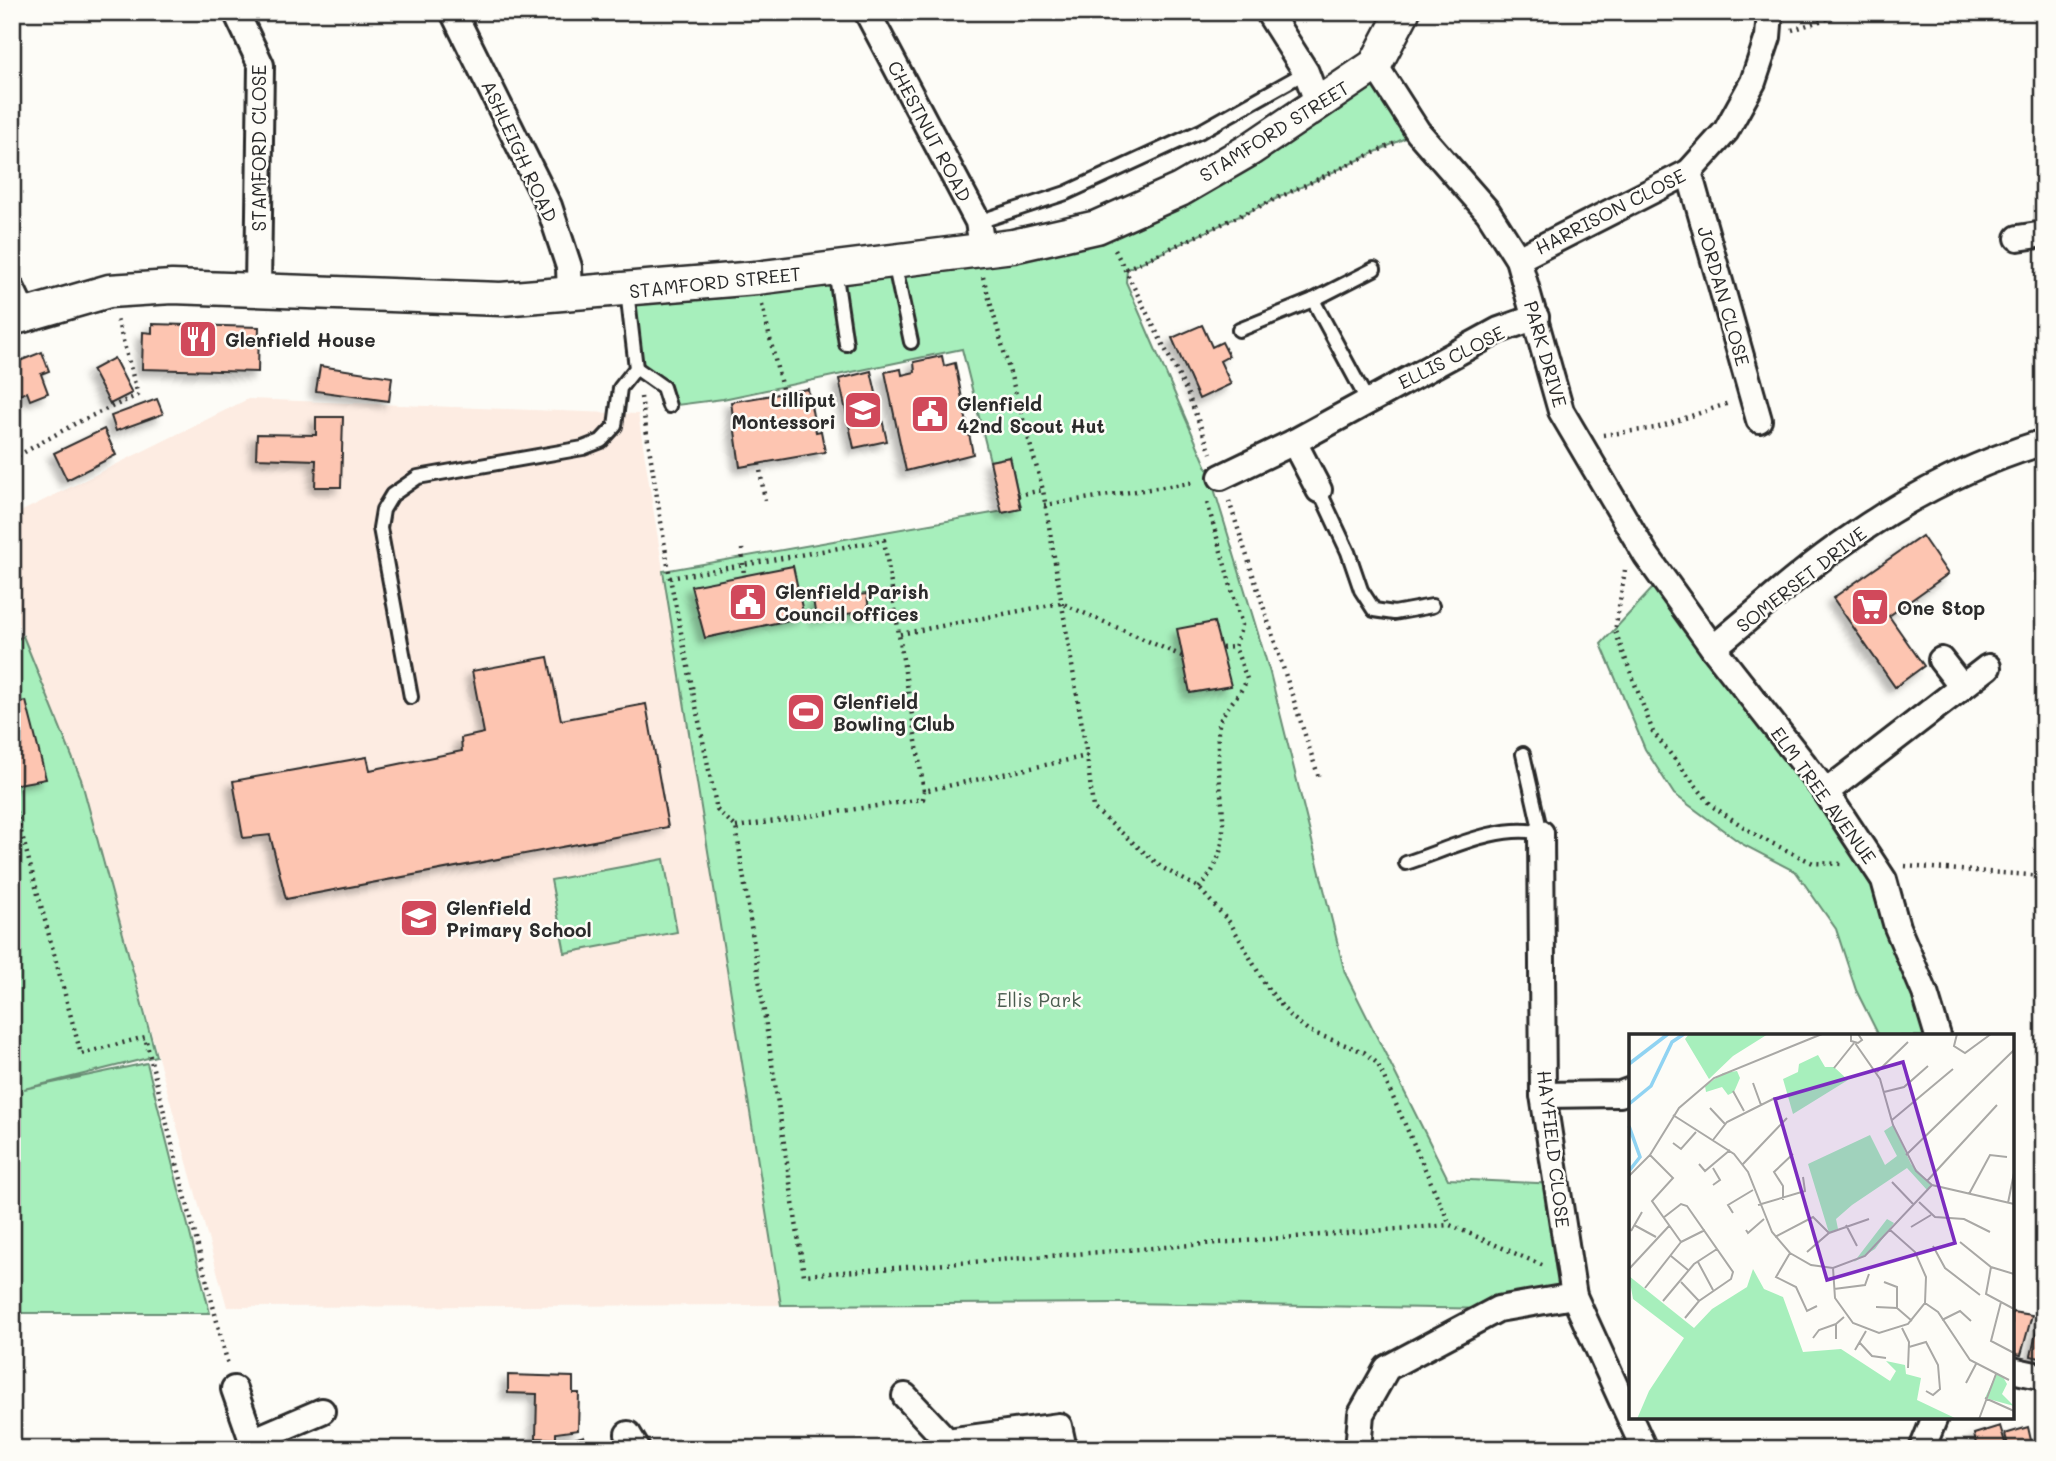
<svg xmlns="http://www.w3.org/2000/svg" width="2056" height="1461" viewBox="0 0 2056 1461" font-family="Mali,sans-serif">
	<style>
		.built { fill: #fdece2 }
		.green { fill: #a7efbc; stroke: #698d74; stroke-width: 2 }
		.building { fill: #fdc5b1; stroke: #2b2b2b; stroke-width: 2; filter: url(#shadow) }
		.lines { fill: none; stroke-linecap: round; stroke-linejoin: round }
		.service-casing { stroke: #2b2b2b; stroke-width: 18 }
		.minor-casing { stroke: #2b2b2b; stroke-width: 30 }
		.tertiary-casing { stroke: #2b2b2b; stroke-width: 37 }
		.path { stroke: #2b2b2b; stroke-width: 4.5; stroke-dasharray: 2 5; stroke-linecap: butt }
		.service { stroke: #fdfcf7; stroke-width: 12 }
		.minor { stroke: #fdfcf7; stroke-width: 24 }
		.tertiary { stroke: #fdfcf7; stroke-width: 32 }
		.labels { text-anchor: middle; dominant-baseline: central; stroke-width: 5; stroke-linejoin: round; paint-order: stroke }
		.street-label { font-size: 19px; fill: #2b2b2b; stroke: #fdfcf7 }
		.poi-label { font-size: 19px; font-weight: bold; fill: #2b2b2b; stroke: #fdfcf7; text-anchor: start }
		.park-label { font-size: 19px; fill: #4a5c4f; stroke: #fdfcf7 }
		.inset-river { fill: none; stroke: #90d3f2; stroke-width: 3.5 }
		.inset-road { fill: none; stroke: #a9a8a5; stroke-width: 2 }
		.view { fill: #7b2cbf; fill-opacity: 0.15; stroke: #7b2cbf; stroke-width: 3.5 }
		.inset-edge { fill: none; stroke: #2b2b2b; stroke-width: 3.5 }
	</style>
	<defs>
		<filter id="shadow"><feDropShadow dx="-6" dy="6" stdDeviation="3.5" flood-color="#0004"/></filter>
	</defs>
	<rect width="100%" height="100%" fill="#fdfcf7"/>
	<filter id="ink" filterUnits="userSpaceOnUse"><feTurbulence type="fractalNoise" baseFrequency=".0143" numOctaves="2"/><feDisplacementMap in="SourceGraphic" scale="14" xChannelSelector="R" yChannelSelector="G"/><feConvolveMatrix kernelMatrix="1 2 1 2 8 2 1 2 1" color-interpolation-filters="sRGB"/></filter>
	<g filter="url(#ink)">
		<polygon class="built" points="248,399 638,414 781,1305 227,1307 81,779 12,608 12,516"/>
		<g class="green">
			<polygon points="1375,65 1418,132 1127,269 1126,282 1209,472 1270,673 1345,973 1448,1179 1557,1184 1574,1296 1498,1309 1122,1303 781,1305 663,571 1021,508 1010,457 990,461 962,349 723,399 669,406 663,387 636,368 627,291 1097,227"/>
			<polygon points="1663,577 1874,864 1938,1036 1879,1036 1856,990 1836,929 1796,872 1742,844 1674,794 1645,749 1601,644"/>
			<polygon points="23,636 81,779 156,1056 24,1089 147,1063 210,1313 12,1313 12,642"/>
			<polygon points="664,859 677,932 565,953 551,880"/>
		</g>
		<g class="building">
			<polygon points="152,324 259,327 258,372 142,369 143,332 152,333"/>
			<polygon points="1202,325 1212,347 1222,342 1229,356 1220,361 1231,384 1199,399 1172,338"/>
			<polygon points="42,352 49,371 41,374 48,393 30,400 27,392 12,397 12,364"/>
			<polygon points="942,356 944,366 955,363 973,454 906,471 885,372 901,369 902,375 915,372 914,362"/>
			<polygon points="114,358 132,393 110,404 92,370"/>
			<polygon points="320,366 392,377 389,401 316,391"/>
			<polygon points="871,371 887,441 854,448 839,379"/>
			<polygon points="808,389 816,432 821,431 825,452 740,467 731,402"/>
			<polygon points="157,399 163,414 116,431 111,416"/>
			<polygon points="316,417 343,417 341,487 315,487 316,460 256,458 257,434 316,435"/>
			<polygon points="104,429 116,455 67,480 54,453"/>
			<polygon points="1010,457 1021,509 1002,513 990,461"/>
			<polygon points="1922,536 1948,574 1889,616 1924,666 1895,687 1833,598"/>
			<polygon points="793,566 804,617 705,638 691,586"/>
			<polygon points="867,594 869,611 816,618 813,599"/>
			<polygon points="1214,622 1231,686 1190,693 1177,629"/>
			<polygon points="548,657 561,720 646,704 668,827 286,899 270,835 243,838 233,781 367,757 370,770 462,751 461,738 484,733 472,671"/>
			<polygon points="26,701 46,779 12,785 12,704"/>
			<polygon points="2012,1312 2032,1315 2021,1355 2012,1353"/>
			<polygon points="2040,1315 2044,1316 2044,1359 2031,1356"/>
			<polygon points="508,1375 573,1377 573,1393 579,1393 578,1430 556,1433 556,1439 536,1438 537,1394 508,1393"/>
			<polygon points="2000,1426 2007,1449 1977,1449 1974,1434"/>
			<polygon points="2028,1427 2033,1449 2009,1449 2005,1434"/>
			<polygon points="584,1436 588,1449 552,1449 551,1446"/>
		</g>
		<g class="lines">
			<g class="service-casing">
				<g id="service">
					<polyline points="978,222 1066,193 1201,131 1306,72"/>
					<polyline points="894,262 911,342"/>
					<polyline points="835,269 846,344"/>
					<polyline points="1313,300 1367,400"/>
					<polyline points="1239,330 1313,300 1374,269"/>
					<polyline points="636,368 663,387 669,406"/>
					<polyline points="1319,490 1348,552 1361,590 1374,610 1394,613 1432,606"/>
					<polyline points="411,697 380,528 383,510 392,495 418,477 583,448 601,441 615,426 620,388 636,368 627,291"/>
					<path d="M1406,863C1447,850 1498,823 1541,833L1523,754"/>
				</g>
			</g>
			<g class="minor-casing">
				<g id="minor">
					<polyline points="236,12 261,65 258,289"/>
					<polyline points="453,12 549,206 569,267 570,296"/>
					<polyline points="867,12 978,222 983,252"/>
					<polyline points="1268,12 1306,72 1318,104"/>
					<polyline points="1375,65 1418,132 1488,212 1518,259 1561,411 1646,555 1713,648 1826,792 1884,880 1897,927 1925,993 1938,1036"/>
					<polyline points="1689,172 1759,420"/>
					<polyline points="2018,238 2044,234"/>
					<polyline points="1518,259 1689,172 1726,131 1753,82 1768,37 1770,12"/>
					<polyline points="12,289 24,314"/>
					<polyline points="1294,442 1319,490"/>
					<polyline points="1221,477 1294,442 1499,330 1536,317"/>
					<path d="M1713,648C1757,612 1800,572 1847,540C1906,498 1975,463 2044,442"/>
					<polyline points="1941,660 1962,687"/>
					<polyline points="1826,792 1988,667"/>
					<polyline points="1541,833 1543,1095 1574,1296 1644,1449"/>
					<polyline points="1543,1095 1620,1094 1631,1090"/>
					<polyline points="2012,1370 2044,1377"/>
					<polyline points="234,1389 255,1449"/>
					<polyline points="905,1396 947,1441 1059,1426 1064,1449"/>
					<polyline points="628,1434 637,1449"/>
					<polyline points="252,1441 322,1411"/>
					<polyline points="1358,1449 1361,1414 1387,1368 1498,1309 1574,1296"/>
					<polyline points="1922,1449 1935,1417"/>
				</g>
			</g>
			<g class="tertiary-casing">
				<polyline id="tertiary" points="12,319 109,291 172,287 501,299 756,278 1013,246 1097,227 1180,190 1249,150 1375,65 1403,12"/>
			</g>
			<g class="path">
				<polyline points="1792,30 1848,12"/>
				<polyline points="1115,250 1187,392 1211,453"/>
				<polyline points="1126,269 1395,143"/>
				<polyline points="983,277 1043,490 1087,756 1093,808 1161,867 1199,888 1231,924 1266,986 1289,1015 1309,1031 1364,1052 1378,1064 1450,1225"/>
				<polyline points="762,305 783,393"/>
				<polyline points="641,397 670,578 717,810 736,827 804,1275 1450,1225 1544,1266"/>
				<polyline points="1603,435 1656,428 1729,403"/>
				<polyline points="12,459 78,422 138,395 117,319"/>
				<polyline points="759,464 765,500"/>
				<polyline points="1018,495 1043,490"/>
				<polyline points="1229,501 1319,778"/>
				<polyline points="1044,505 1196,482"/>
				<polyline points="742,549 744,576"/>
				<polyline points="1625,570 1615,631 1653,732 1712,806 1759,837 1813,863 1844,864"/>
				<polyline points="670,578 884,540 924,791 1087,756"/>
				<polyline points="900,634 1061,603 1182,656"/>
				<polyline points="1222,648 1235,647"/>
				<polyline points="12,798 81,1054 145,1037 228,1365"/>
				<polyline points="736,827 923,799 924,791"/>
				<polyline points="1905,866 2044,876"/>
				<path d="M1199,888C1238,848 1218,803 1218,753C1218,743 1217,730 1220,721C1226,706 1241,695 1247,679L1235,647L1242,625L1206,499"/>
			</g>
			<use href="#service" class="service"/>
			<use href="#minor" class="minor"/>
			<use href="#tertiary" class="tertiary"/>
		</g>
	</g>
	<defs>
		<g id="restaurant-square" transform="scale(2.0125)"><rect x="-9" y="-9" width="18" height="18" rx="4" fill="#d1495b" stroke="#fdfcf7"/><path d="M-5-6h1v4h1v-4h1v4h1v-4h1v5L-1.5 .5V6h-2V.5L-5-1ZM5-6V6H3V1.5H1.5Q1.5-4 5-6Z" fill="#fff"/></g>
		<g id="school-square" transform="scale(2.0125)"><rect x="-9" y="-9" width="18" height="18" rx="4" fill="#d1495b" stroke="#fdfcf7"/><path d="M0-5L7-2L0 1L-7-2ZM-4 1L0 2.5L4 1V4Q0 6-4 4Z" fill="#fff"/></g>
		<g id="civic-square" transform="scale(2.0125)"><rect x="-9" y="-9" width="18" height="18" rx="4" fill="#d1495b" stroke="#fdfcf7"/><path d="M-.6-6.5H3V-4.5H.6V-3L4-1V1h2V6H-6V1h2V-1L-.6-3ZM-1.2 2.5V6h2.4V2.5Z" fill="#fff"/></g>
		<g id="supermarket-square" transform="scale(2.0125)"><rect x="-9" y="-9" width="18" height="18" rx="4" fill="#d1495b" stroke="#fdfcf7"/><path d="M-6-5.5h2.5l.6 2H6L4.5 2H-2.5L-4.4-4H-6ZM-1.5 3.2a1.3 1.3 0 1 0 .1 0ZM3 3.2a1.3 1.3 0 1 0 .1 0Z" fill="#fff"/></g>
		<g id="stadium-square" transform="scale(2.0125)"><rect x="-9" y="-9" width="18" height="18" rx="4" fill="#d1495b" stroke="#fdfcf7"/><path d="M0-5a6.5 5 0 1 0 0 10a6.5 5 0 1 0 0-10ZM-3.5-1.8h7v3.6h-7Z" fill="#fff"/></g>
	</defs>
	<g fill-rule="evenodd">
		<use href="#restaurant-square" x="198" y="339"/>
		<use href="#school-square" x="863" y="410"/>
		<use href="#civic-square" x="930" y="414"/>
		<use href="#civic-square" x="748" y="602"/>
		<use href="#supermarket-square" x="1870" y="607"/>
		<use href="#stadium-square" x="806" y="712"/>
		<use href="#school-square" x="419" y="918"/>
	</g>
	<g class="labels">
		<g class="street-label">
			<text transform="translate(930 131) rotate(62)">CHESTNUT ROAD</text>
			<text transform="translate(1274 131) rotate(-32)">STAMFORD STREET</text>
			<text transform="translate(258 148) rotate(-90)">STAMFORD CLOSE</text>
			<text transform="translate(520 151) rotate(65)">ASHLEIGH ROAD</text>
			<text transform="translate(1610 211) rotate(-27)">HARRISON CLOSE</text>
			<text transform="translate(715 282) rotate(-6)">STAMFORD STREET</text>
			<text transform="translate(1724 296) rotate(74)">JORDAN CLOSE</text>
			<text transform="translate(1546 354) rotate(74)">PARK DRIVE</text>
			<text transform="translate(1451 357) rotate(-27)">ELLIS CLOSE</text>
			<text transform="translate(1801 579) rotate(-38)">SOMERSET DRIVE</text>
			<text transform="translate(1824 795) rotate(54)">ELM TREE AVENUE</text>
			<text transform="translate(1554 1149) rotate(83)">HAYFIELD CLOSE</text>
		</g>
		<g class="poi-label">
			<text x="225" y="339">Glenfield House</text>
			<text x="836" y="399" text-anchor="end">Lilliput<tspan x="836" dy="22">Montessori</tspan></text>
			<text x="957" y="403">Glenfield<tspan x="957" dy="22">42nd Scout Hut</tspan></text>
			<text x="775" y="591">Glenfield Parish<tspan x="775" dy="22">Council offices</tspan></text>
			<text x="1897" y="607">One Stop</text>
			<text x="833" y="701">Glenfield<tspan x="833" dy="22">Bowling Club</tspan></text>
			<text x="446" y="907">Glenfield<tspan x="446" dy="22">Primary School</tspan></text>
		</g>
		<g class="park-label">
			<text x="1039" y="999">Ellis Park</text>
		</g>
	</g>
	<g transform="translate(1629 1034)">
		<rect width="385" height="385" fill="#fdfcf7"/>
		<path d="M60,0H139L104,22L80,45L56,5ZM189,21L196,33H205L219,46L164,80L154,45L169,38L170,30ZM108,37L111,44L105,58L99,61L93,53L77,58L76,52L94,39ZM264,91L282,130L303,151L298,156L278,134L223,171L207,185L209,195L200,199L179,130L241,101L256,131L268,122L255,97ZM258,185L265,189L246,215L225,228ZM124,235L135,255L154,263L174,318L212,315L261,347L267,337L257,327L276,331L277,340L292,344L288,366L328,385H8L20,357L55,304L4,265L0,242L65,294L83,275L118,253ZM367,340L374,343L378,350L373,360L385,372L356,364Z" fill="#a7efbc"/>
		<path class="inset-river" d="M0,30L39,0M0,70L22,52L43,8L55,0M0,92L11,123L0,137"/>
		<path class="inset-road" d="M222,0V7L229,9L233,6L229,0M328,0L325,12L336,19L362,0M226,9L251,45L264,91L287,137L303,151L385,170M205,34L225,9M248,38L279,8M124,49L132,71M104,57L115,77M255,58L275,53L299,32M81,74L96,90M44,81L105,120L119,138L143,198L161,219L182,231L204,234L236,222L303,151M263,86L324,35M84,106L98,88L146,64M44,109L52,115L67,98M21,121L44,144L23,167L52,208M277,121L385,16M70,130L76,137L101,116M114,130L158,84M0,142L21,121L50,74L85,44L193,0M298,147L368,71M263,148L285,171M84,151L91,146L84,134M340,160L361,121L378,123M154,166V152L145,138L164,120M290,168L306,183L335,185L361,198M379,169L385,139M129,171L176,157L174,143M104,179L99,171L124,156M34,184L52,170L58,172L104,238L102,245L70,267L56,284M5,191L27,203M217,191L228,212M282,193L302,181M117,196L119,199L135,185M2,197L13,178M146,203L184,183L200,199M52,208L76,196M331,208L362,233L385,240M304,212L316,234L351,261M178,218L200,199L240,185M161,219L147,243L167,253L178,277L188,272M42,222L59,236M69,228L84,256M362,233L357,260L385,275M204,234L206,264L224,289L250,299L279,290L296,269L297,243L286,218L260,195M0,235L40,192M52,248L70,267M255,248L268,253V274M16,254L52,208M205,255L236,251L240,240M34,267L65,230L88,215M372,268L362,307L385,319M296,269L309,278L341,326L380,346M247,273L268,274L283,287M313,286L331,277L342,287M273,294L280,308L279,334M184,304L190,296L207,290M207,305V290L215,283M231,309L243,322L257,324M280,313L297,308L309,331L311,355L304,361L297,357M226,316L237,297M337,349L347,330M356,364L385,377M350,385L367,340"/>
		<path class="view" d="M274,28L326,209L198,246L146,65Z"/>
		<rect width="385" height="385" class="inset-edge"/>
	</g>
	<rect width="2056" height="1461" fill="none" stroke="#fdfcf7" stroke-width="42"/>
	<rect x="21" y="21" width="2014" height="1419" fill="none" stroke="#2b2b2b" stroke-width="2.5" filter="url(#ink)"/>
</svg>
